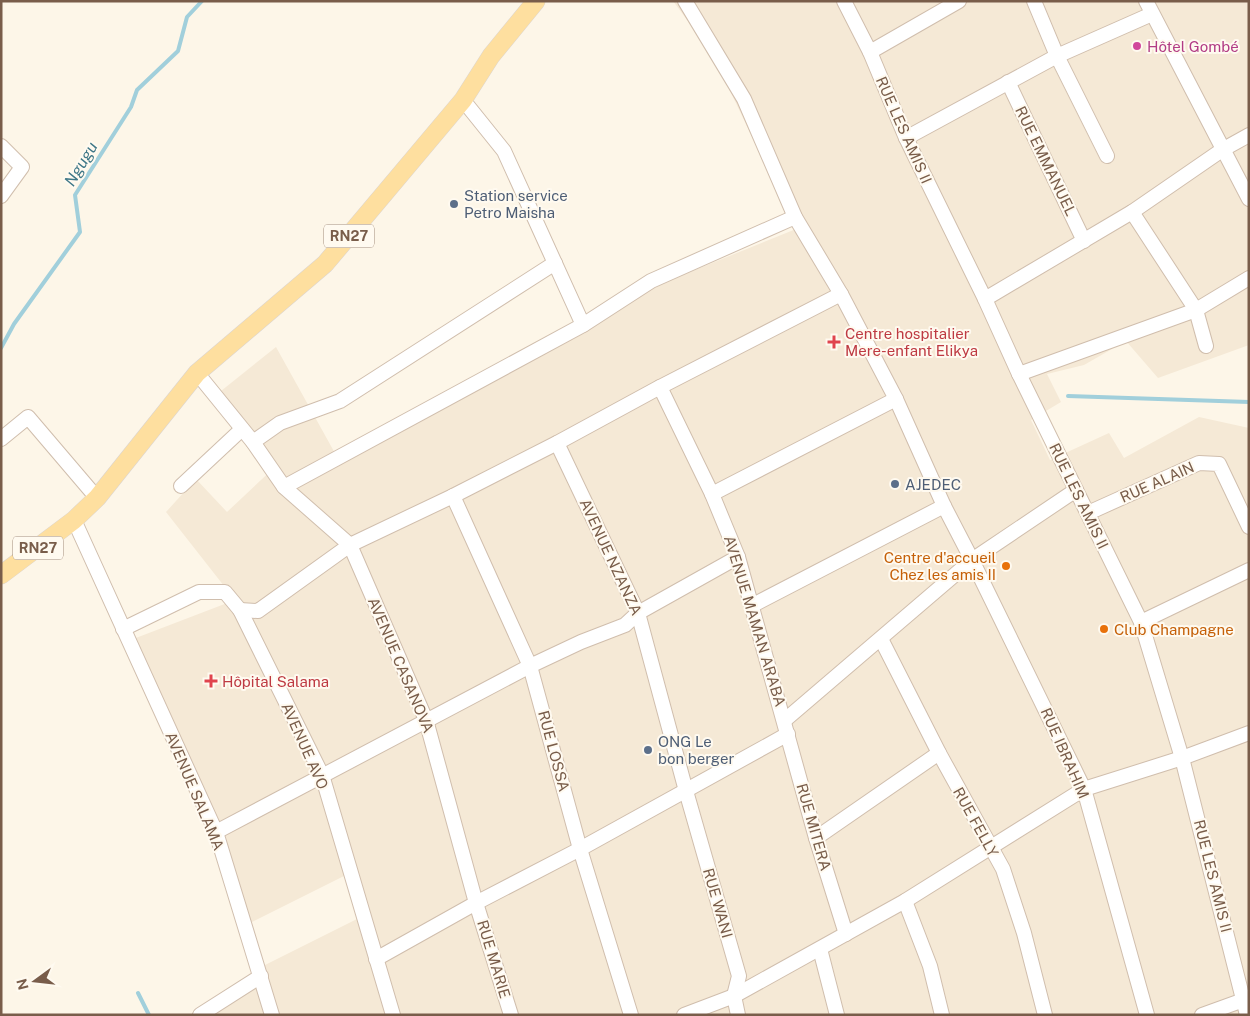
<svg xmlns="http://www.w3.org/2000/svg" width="1250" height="1016" viewBox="0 0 1250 1016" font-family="'Public Sans',sans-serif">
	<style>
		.residential { fill: #f5e9d6 }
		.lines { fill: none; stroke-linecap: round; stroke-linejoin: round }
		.stream { stroke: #a1cfdb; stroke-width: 4 }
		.minor-casing { stroke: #d0bead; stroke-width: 16 }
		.major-casing { stroke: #dcd5d0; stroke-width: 19 }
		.minor { stroke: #fff; stroke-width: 14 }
		.major { stroke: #fedf9f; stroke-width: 18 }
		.hotel-dot { fill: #d1479c; stroke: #fffaf0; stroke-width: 2 }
		.service-dot { fill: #5c6f8a; stroke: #fffaf0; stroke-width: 2 }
		.health-dot { fill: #e0444e; stroke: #fffaf0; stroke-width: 2 }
		.food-dot { fill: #e8710a; stroke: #fffaf0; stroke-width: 2 }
		.labels { text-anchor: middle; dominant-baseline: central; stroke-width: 4; stroke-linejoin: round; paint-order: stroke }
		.shield { fill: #fffaf0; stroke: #a18c7c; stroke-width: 1 }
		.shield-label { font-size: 14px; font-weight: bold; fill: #795d4a }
		.hotel-label { font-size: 15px; fill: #b23c85; stroke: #fffaf0; text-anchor: start }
		.street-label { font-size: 15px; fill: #795d4a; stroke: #fffaf0 }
		.service-label { font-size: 15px; fill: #4e5e75; stroke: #fffaf0; text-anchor: start }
		.health-label { font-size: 15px; fill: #be3a42; stroke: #fffaf0; text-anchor: start }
		.food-label { font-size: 15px; fill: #c56008; stroke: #fffaf0; text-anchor: end }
		.water-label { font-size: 16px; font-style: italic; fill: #3f7787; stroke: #fffaf0 }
	</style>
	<rect width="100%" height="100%" fill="#fdf6e8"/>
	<polygon class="residential" points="673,1 1249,1 1249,345 1158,378 1126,341 1084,365 1047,374 1061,402 1031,420 1050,460 1109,433 1124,458 1199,417 1249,428 1249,1015 213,1015 241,997 253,971 359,918 346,875 246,925 128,641 235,600 166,512 196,479 227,512 277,465 216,395 276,347 336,455 648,289 796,229 713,55"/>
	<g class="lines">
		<g class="stream">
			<polyline points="1,348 14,324 80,232 75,195 131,107 137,90 178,51 187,17 202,1"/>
			<polyline points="1068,396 1249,402"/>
			<polyline points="138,993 149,1015"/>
		</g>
		<g class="minor-casing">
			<g id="minor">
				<polyline points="685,1 744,99 795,217 841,294 896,399 944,506 972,560 1084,789 1147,1015"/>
				<polyline points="844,1 870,52 906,138 985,299 1019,374 1141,622 1182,758 1247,1015"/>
				<polyline points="1034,1 1057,56 1107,156"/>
				<polyline points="1146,1 1249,199"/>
				<polyline points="870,52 959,1"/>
				<polyline points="1008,82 1084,241"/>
				<polyline points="463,100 504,151 583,325"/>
				<polyline points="906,138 1057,56 1152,14"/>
				<polyline points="1,146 22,167 1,196"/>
				<polyline points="1132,212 1196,310 1206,346"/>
				<polyline points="985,299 1132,212 1222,150 1249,135"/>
				<polyline points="197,373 253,442 284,487 350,545 426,720 476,903 511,1015"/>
				<polyline points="1019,374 1196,310 1249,278"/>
				<polyline points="660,387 712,494 738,557 816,838 846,934"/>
				<polyline points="1,439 28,417 97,498"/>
				<polyline points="253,442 280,423 340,401 555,263"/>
				<polyline points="557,443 638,613 686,791 739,976 734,996 738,1015"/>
				<polyline points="181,486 242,429"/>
				<polyline points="284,487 583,325 651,281 795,217"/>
				<polyline points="712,494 896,399"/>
				<polyline points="453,496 530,666 580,849 631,1015"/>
				<polyline points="1088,513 1199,463 1219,464 1249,527"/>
				<polyline points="74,520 216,832 272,1015"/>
				<polyline points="753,605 944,506"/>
				<polyline points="240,610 258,611 350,545 453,496 557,443 660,387 841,294"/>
				<polyline points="1141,622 1249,570"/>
				<polyline points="123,629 199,592 225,592 240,610 322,775 393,1015"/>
				<polyline points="881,639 939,753 1003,869 1024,933 1045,1015"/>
				<polyline points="785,720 972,560 1076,490"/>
				<polyline points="216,832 530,666 581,642 625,625 638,613 738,557"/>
				<polyline points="816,838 939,753"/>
				<polyline points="905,901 930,966 942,1015"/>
				<polyline points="820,949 837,1015"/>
				<polyline points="376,959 476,903 580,849 788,734"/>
				<polyline points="200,1015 261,976"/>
				<polyline points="684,1015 734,996 905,901 1084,789 1182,758 1249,733"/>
				<polyline points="1202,1015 1249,998"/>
			</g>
		</g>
		<g class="major-casing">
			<polyline id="major" points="1,575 74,520 97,498 197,373 325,264 463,100 491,56 536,1"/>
		</g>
		<use href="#minor" class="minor"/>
		<use href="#major" class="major"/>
	</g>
	<circle class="hotel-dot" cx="1137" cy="46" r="5"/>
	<g class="service-dot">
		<circle cx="454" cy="204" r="5"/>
		<circle cx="895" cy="484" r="5"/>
		<circle cx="648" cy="750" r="5"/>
	</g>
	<g class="health-dot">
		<path d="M831.5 334.5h5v5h5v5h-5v5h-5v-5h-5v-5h5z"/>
		<path d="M208.5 673.5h5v5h5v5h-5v5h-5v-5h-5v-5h5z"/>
	</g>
	<g class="food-dot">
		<circle cx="1006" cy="566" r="5"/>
		<circle cx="1104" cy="629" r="5"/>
	</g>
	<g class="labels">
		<g class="shield">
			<rect x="324" y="224.5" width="50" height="23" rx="4"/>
			<rect x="13" y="536.5" width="50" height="23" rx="4"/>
		</g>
		<g class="shield-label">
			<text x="349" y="236">RN27</text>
			<text x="38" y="548">RN27</text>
		</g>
		<g class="hotel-label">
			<text x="1147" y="46">Hôtel Gombé</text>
		</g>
		<g class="street-label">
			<text transform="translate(904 130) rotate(66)">RUE LES AMIS II</text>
			<text transform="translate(1046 161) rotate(64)">RUE EMMANUEL</text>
			<text transform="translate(1157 482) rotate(-24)">RUE ALAIN</text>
			<text transform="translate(1079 496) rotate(64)">RUE LES AMIS II</text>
			<text transform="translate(611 557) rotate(65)">AVENUE NZANZA</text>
			<text transform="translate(755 621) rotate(73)">AVENUE MAMAN ARABA</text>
			<text transform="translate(401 665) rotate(67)">AVENUE CASANOVA</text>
			<text transform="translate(305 746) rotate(66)">AVENUE AVO</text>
			<text transform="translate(554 751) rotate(75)">RUE LOSSA</text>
			<text transform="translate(1065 753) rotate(66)">RUE IBRAHIM</text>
			<text transform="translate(195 791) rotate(67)">AVENUE SALAMA</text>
			<text transform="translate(976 822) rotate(61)">RUE FELLY</text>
			<text transform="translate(814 827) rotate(74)">RUE MITERA</text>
			<text transform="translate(1213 876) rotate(76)">RUE LES AMIS II</text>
			<text transform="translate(718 903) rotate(74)">RUE WANI</text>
			<text transform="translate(494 959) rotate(73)">RUE MARIE</text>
		</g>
		<g class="service-label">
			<text x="464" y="195">Station service<tspan x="464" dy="17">Petro Maisha</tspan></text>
			<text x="905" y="484">AJEDEC</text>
			<text x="658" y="741">ONG Le<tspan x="658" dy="17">bon berger</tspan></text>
		</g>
		<g class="health-label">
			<text x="845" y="333">Centre hospitalier<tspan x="845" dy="17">Mere-enfant Elikya</tspan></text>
			<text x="222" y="681">Hôpital Salama</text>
		</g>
		<g class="food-label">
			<text x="996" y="557">Centre d'accueil<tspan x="996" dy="17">Chez les amis II</tspan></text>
			<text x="1114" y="629" text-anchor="start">Club Champagne</text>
		</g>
		<g class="water-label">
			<text transform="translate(81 164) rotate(-59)">Ngugu</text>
		</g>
	</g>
	<rect width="1250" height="1016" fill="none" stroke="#795d4a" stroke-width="5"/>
	<g transform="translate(35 981) rotate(255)" stroke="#fffaf0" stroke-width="4" paint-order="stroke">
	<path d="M0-4L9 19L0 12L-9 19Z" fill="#795d4a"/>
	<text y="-8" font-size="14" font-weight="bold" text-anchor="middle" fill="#795d4a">N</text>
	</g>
</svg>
